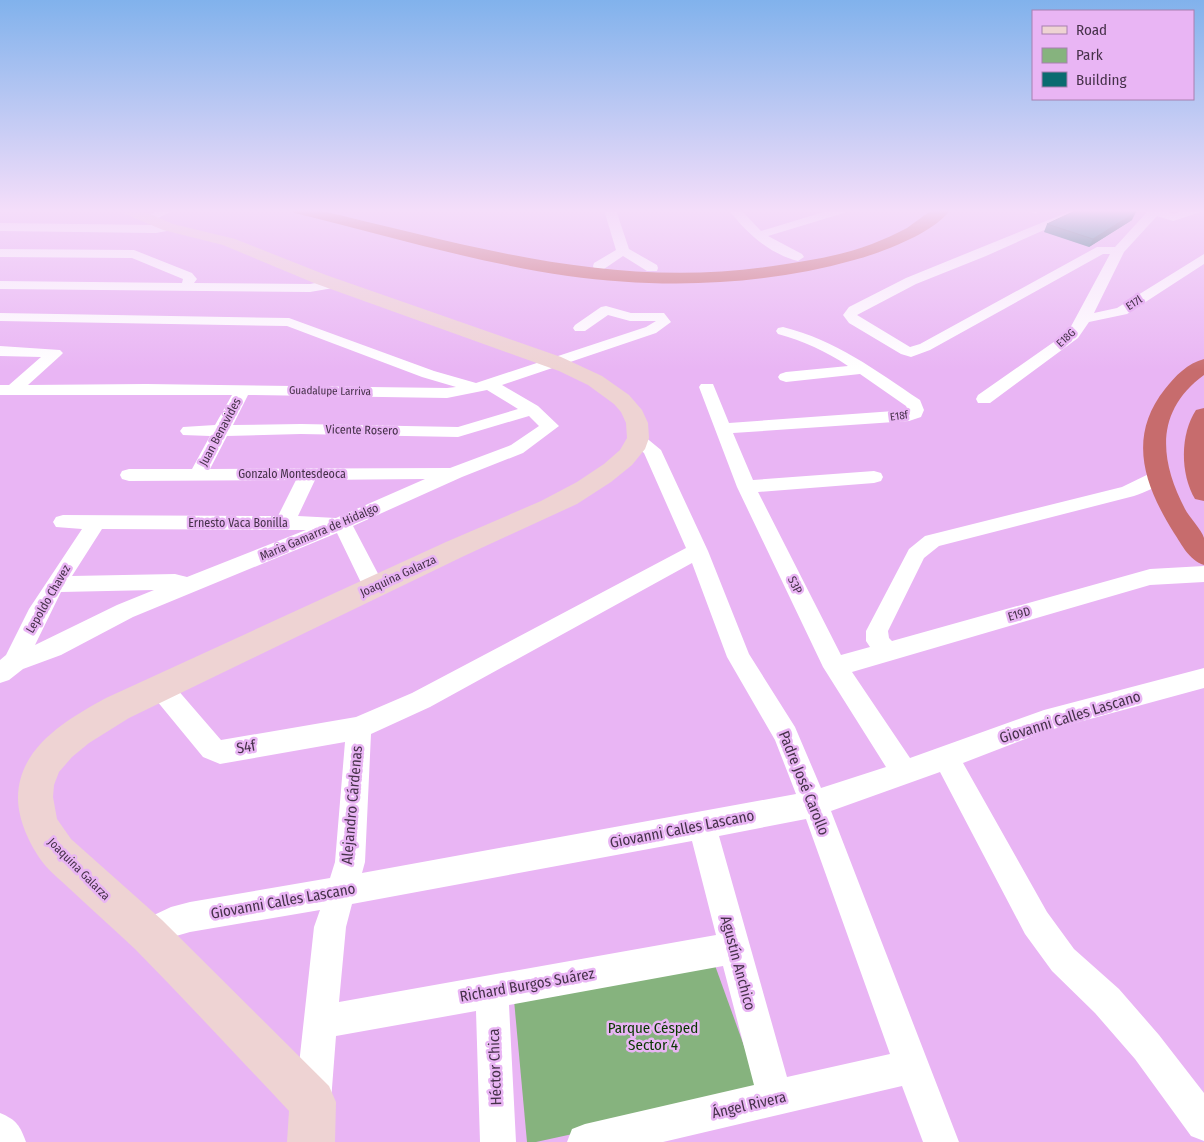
<svg xmlns="http://www.w3.org/2000/svg" width="1204" height="1142" viewBox="0 0 1204 1142" font-family="'Fira Sans Condensed',sans-serif">
	<style>
		.green { fill: #86b37e }
		.lines { fill: none; stroke-linecap: round; stroke-linejoin: round }
		.street { fill: #fff; fill-rule: evenodd }
		.secondary { fill: #eed3d3; fill-rule: evenodd }
		.highway { fill: #c76c6d; fill-rule: evenodd }
		.wall { fill: #095c60 }
		.shaded-wall { fill: #074b4e }
		.building { fill: #0a6b70; stroke: #074b4e }
		.labels { text-anchor: middle; dominant-baseline: central; stroke-width: 5; stroke-linejoin: round; paint-order: stroke }
		.far-street-label { font-size: 11px; fill: #46314a; stroke: #e9b5f4 }
		.street-label { font-size: 12px; fill: #46314a; stroke: #e9b5f4 }
		.near-street-label { font-size: 15px; fill: #46314a; stroke: #e9b5f4 }
		.near-park-label { font-size: 15px; fill: #093800; stroke: #e9b5f4 }
	</style>
	<rect width="100%" height="100%" fill="#e9b5f4"/>
	<polygon class="green" points="708,946 761,1093 536,1142 527,1142 513,989"/>
	<g class="lines">
		<g class="street">
			<polygon points="159,210 175,210 151,221 143,221 141,219"/>
			<polygon points="604,210 616,210 629,249 657,265 658,268 657,271 647,271 623,256 604,269 594,269 593,266 594,263 616,250"/>
			<path d="M729,210H741L761,231L830,210H849L847,212L768,236L802,254L804,257L798,261C770,254 746,233 729,210Z"/>
			<polygon points="1027,210 1040,210 1041,211 1035,214"/>
			<polygon points="1073,210 1089,210 986,256 916,284 857,315 910,347 920,344 1097,247 1115,247 1148,211 1147,210 1163,210 1173,214 1185,210 1203,210 1201,212 1173,221 1157,216 1124,252 1094,313 1117,308 1204,254 1204,264 1127,314 1089,322 1078,338 990,403 978,403 976,399 978,395 1068,332 1110,254 1103,254 930,350 911,357 901,354 849,323 843,315 849,307 906,278"/>
			<polygon points="0,223 156,225 168,223 174,227 172,230 156,233 0,231"/>
			<polygon points="0,249 134,250 192,273 197,279 194,283 310,284 334,280 341,284 339,287 310,292 0,289 0,281 182,283 183,279 132,258 0,257"/>
			<path d="M606,306L631,313H664L671,322L656,333L502,385L538,406L559,426L523,453L462,477L353,526L385,587L382,593L374,595L366,593L337,533L133,617L61,655L23,669L9,680L0,683V660L6,655L29,609L82,529L56,527L53,522L56,517L63,515L278,516L296,480L129,481L122,479L120,475L122,471L129,469H192L210,436L183,435L180,431L183,427L215,425L232,395H0V385H9L41,357L0,356V346L60,350L63,353L60,356L28,385L146,384L447,388L456,387L422,377L287,326L0,321V313L289,318L434,371L476,383L646,327L656,321H630L608,315L585,331H575L573,328L575,325L601,307ZM487,390L518,409L458,427L301,424L233,425L248,395L447,398ZM529,416L539,426L511,445L450,468L210,469L227,436L301,434L458,437ZM425,479L336,518L298,516L315,480ZM102,529L285,530H306L187,577L175,574L72,576ZM154,590L117,605L35,645L61,592Z"/>
			<path d="M783,327C836,340 875,370 920,400L924,410L921,417L909,421L733,433L753,480L874,471L881,473L883,477L881,481L874,483L758,492L841,655L870,647L866,641V631L909,549L925,536L1122,487L1157,470L1164,472L1166,476C1160,487 1145,492 1134,496L939,546L924,558L888,631L889,638L892,641L1150,569L1204,566V582L1150,585L852,672L910,758L1044,710L1204,668V688L1046,731L963,763L1047,912L1074,949L1119,989L1159,1035L1204,1093V1141L1191,1136L1135,1059L1095,1013L1052,971L1025,934L940,772L831,811L959,1142H923L902,1086L663,1142H567L572,1129L585,1124L754,1085L723,966L509,1005L516,1142H480L476,1011L336,1036L331,1101L326,1114L313,1119L300,1114L295,1101L314,927L320,910L190,932L176,936L148,950L137,945L132,934L137,923L171,907L190,902L330,878L335,862L345,742L220,764L203,757L152,695L149,688L152,681L161,678L170,681L221,740L356,717L412,693L686,548L644,453L629,440L632,436L638,435L644,436L661,450L708,551L749,654L795,727L821,788L886,767L823,667L737,487L699,387L701,384H713L729,423L908,410L906,406L860,374L786,382L780,380L778,377L780,374L786,372L848,366C826,351 803,341 778,334L776,331L778,328ZM692,563L727,657L775,740L796,794L362,873L365,862L371,734L430,707ZM806,819L890,1054L787,1077L719,836ZM692,841L716,935L339,1002L346,927L352,904Z"/>
			<path d="M0,1113C17,1120 20,1126 26,1142H0Z"/>
		</g>
		<path class="secondary" d="M121,210H141L173,224L235,239L326,275L561,357L602,376L629,395L642,410L648,423L649,438L645,449L632,465L611,482L577,504L464,556L129,718L89,743L72,757L59,772L54,785L53,797L57,819L71,839L162,920L329,1086L336,1102L335,1142H287L289,1111C238,1057 187,1002 135,949C114,929 92,910 71,890C62,881 51,873 44,864C30,846 18,820 18,798C18,747 68,719 106,698L446,542L541,501L577,482L604,464L620,450L627,438L626,423L621,412L614,404L588,385L559,371L314,283L223,245L163,230L123,213Z"/>
		<g class="highway">
			<path d="M292,210H318C472,246 613,290 773,266C806,261 841,256 872,244C884,239 896,234 907,228C915,223 926,212 935,210C940,209 945,210 950,210C934,233 881,253 854,260C762,286 663,289 568,276C478,263 388,236 299,214L294,213Z"/>
			<path d="M1204,359V375C1155,411 1159,459 1185,509C1189,517 1202,530 1204,538C1204,546 1204,556 1204,565C1189,560 1182,545 1174,533C1144,485 1127,437 1165,389C1175,376 1188,363 1204,359Z"/>
			<path d="M1204,408V501L1195,499C1180,474 1180,434 1196,410Z"/>
		</g>
	</g>
	<polygon class="wall" points="1132,220 1089,247 1044,232 1047,224"/>
	<polygon class="shaded-wall" points="1136,212 1132,220 1089,247 1093,239"/>
	<polygon class="building" points="1077,210 1131,210 1136,212 1093,239 1047,224"/>
	<linearGradient id="sky" x2="0" y2="1"><stop stop-color="#81b2ec"/><stop offset="0.57" stop-color="#f5defa"/><stop offset="1" stop-color="#f5defa" stop-opacity="0"/></linearGradient>
	<rect width="1204" height="370" fill="url(#sky)"/>
	<g class="labels">
		<g class="far-street-label">
			<text transform="translate(1134 303) rotate(-33)">E17l</text>
			<text transform="translate(1066 338) rotate(-42)">E18G</text>
			<text transform="translate(330 391) rotate(1)">Guadalupe Larriva</text>
			<text transform="translate(899 416) rotate(-8)">E18f</text>
		</g>
		<g class="street-label">
			<text transform="translate(362 430) rotate(1)">Vicente Rosero</text>
			<text transform="translate(220 432) rotate(-62)">Juan Benavides</text>
			<text x="292" y="474">Gonzalo Montesdeoca</text>
			<text x="238" y="523">Ernesto Vaca Bonilla</text>
			<text transform="translate(319 532) rotate(-23)">Maria Gamarra de Hidalgo</text>
			<text transform="translate(398 576) rotate(-25)">Joaquina Galarza</text>
			<text transform="translate(795 585) rotate(64)">S3P</text>
			<text transform="translate(48 599) rotate(-60)">Lepoldo Chavez</text>
			<text transform="translate(1019 614) rotate(-16)">E19D</text>
			<text transform="translate(79 869) rotate(45)">Joaquina Galarza</text>
		</g>
		<g class="near-street-label">
			<text transform="translate(1070 717) rotate(-17)">Giovanni Calles Lascano</text>
			<text transform="translate(246 747) rotate(-10)">S4f</text>
			<text transform="translate(804 783) rotate(68)">Padre José Carollo</text>
			<text transform="translate(352 805) rotate(-85)">Alejandro Cárdenas</text>
			<text transform="translate(682 829) rotate(-11)">Giovanni Calles Lascano</text>
			<text transform="translate(283 901) rotate(-10)">Giovanni Calles Lascano</text>
			<text transform="translate(738 963) rotate(75)">Agustín Anchico</text>
			<text transform="translate(527 985) rotate(-10)">Richard Burgos Suárez</text>
			<text transform="translate(495 1067) rotate(-92)">Héctor Chica</text>
			<text transform="translate(749 1105) rotate(-13)">Ángel Rivera</text>
		</g>
		<g class="near-park-label">
			<text x="653" y="1028">Parque Césped<tspan x="653" dy="17">Sector 4</tspan></text>
		</g>
	</g>
	<rect x="1032" y="10" width="162" height="90" fill="#e9b5f4" stroke="#a880b0"/>
	<rect x="1042" y="26" width="25" height="8" fill="#eed3d3" stroke="#a880b0"/>
	<text x="1076" y="35" font-size="15" fill="#46314a">Road</text>
	<rect x="1042" y="48" width="25" height="15" fill="#86b37e" stroke="#a880b0"/>
	<text x="1076" y="60" font-size="15" fill="#46314a">Park</text>
	<rect x="1042" y="72" width="25" height="15" fill="#0a6b70" stroke="#a880b0"/>
	<text x="1076" y="85" font-size="15" fill="#46314a">Building</text>
</svg>
